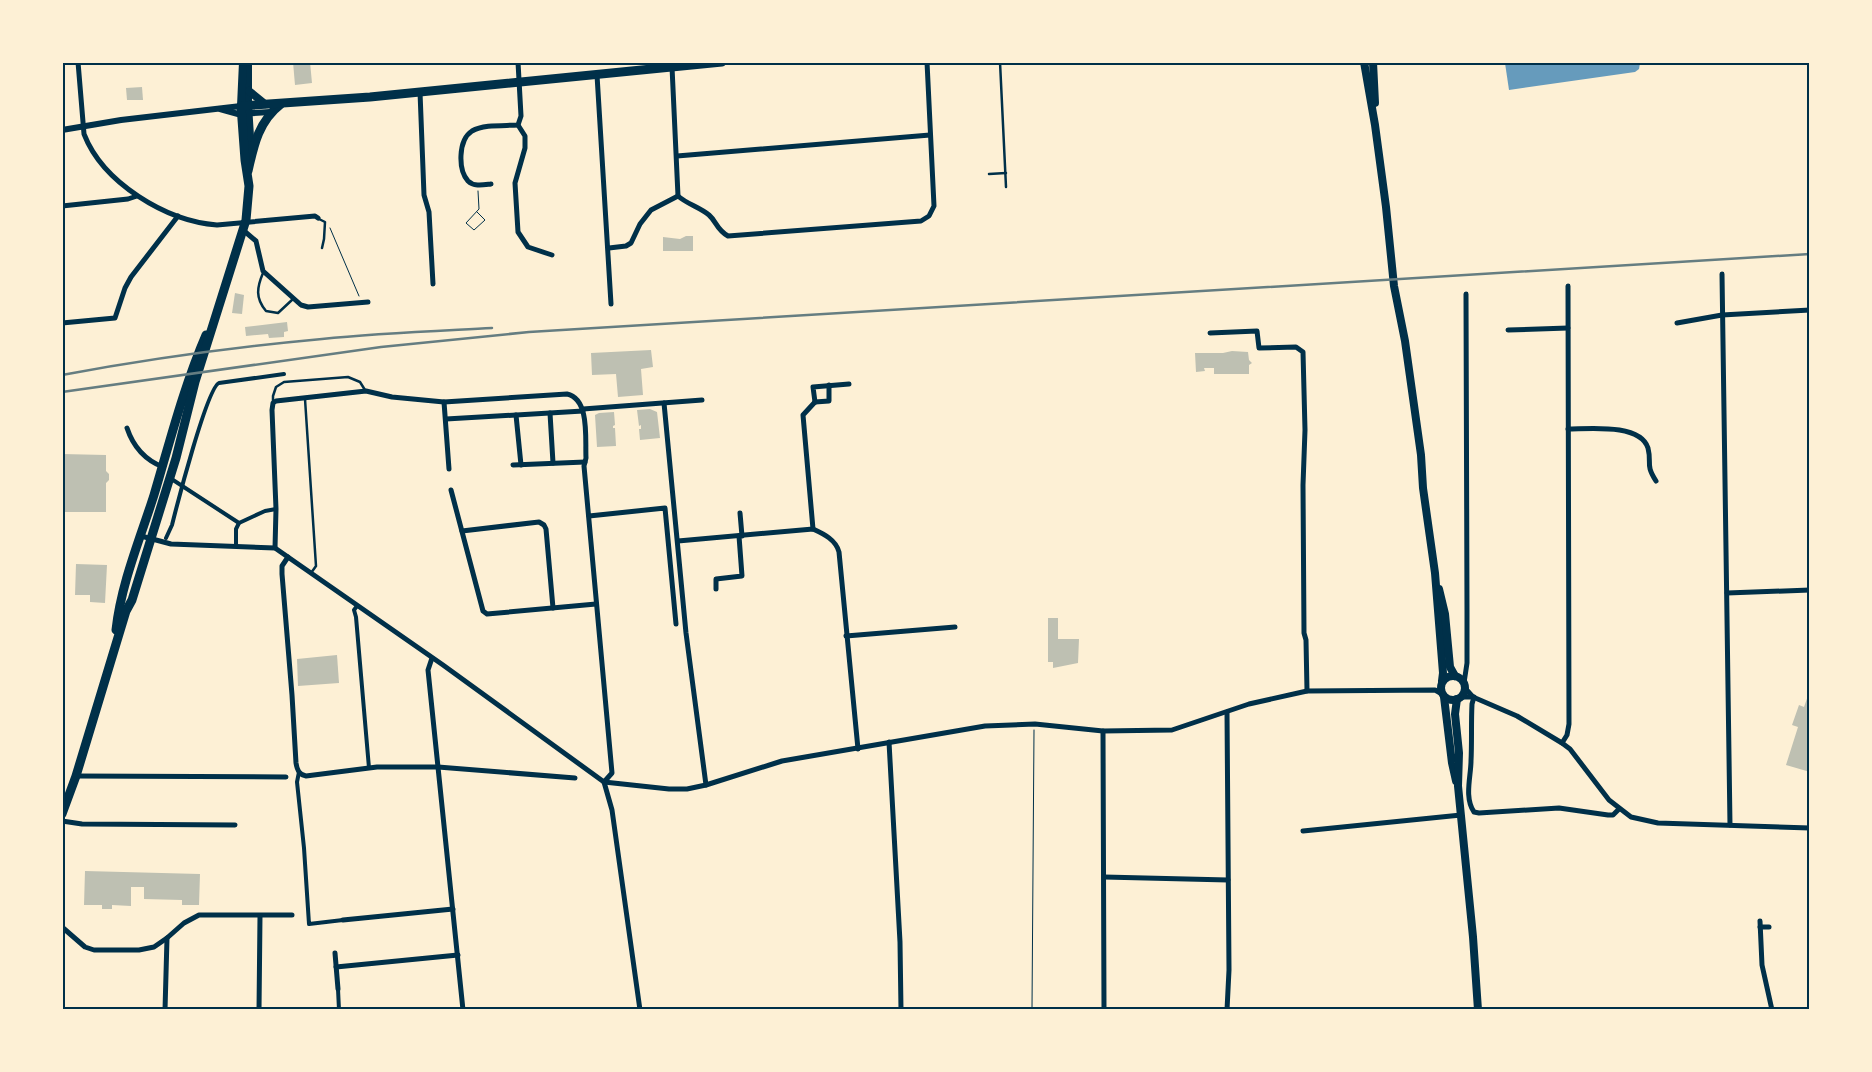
<svg xmlns="http://www.w3.org/2000/svg" width="1872" height="1072" viewBox="0 0 1872 1072" font-family="Montserrat,sans-serif">
	<style>
		.water { fill: #669bbc }
		.building { fill: #bec0b2 }
		.lines { fill: none; stroke-linecap: round; stroke-linejoin: round }
		.path { stroke: #003049; stroke-width: 1 }
		.service { stroke: #003049; stroke-width: 2.5 }
		.pedestrian { stroke: #003049; stroke-width: 4 }
		.minor { stroke: #003049; stroke-width: 5 }
		.tertiary { stroke: #003049; stroke-width: 6 }
		.secondary { stroke: #003049; stroke-width: 8 }
		.primary { stroke: #003049; stroke-width: 9 }
		.rail { stroke: #657d81; stroke-width: 2.5 }
		.neatline { fill: none; stroke: #003049; stroke-width: 2 }
	</style>
	<rect width="100%" height="100%" fill="#fdf0d5"/>
	<polygon class="water" points="1640,63 1639,69 1635,72 1509,90 1505,63"/>
	<g class="building">
		<polygon points="293,62 310,62 312,83 295,85"/>
		<polygon points="142,87 143,100 127,100 126,88"/>
		<polygon points="686,236 693,236 693,251 663,251 663,237 680,239"/>
		<polygon points="235,293 244,295 242,314 232,313"/>
		<polygon points="287,322 288,331 284,332 284,337 269,338 268,334 246,336 245,327"/>
		<polygon points="651,350 653,367 641,369 643,395 618,397 616,374 592,375 591,353"/>
		<polygon points="1232,351 1248,352 1249,360 1252,363 1249,365 1249,374 1214,374 1214,368 1204,368 1205,371 1196,372 1195,353 1223,353"/>
		<polygon points="650,409 657,412 660,438 640,440 639,429 641,429 641,425 639,426 637,410"/>
		<polygon points="614,412 615,425 613,426 613,428 615,428 616,446 597,447 595,415 599,413"/>
		<polygon points="62,454 106,455 106,471 109,474 109,480 106,483 106,512 62,512"/>
		<polygon points="76,564 107,565 105,603 90,602 90,595 75,595"/>
		<polygon points="1048,618 1058,618 1058,639 1079,639 1078,663 1053,668 1053,662 1048,662"/>
		<polygon points="337,655 339,683 298,686 297,659"/>
		<polygon points="1810,690 1810,772 1786,765 1798,727 1792,725 1799,705 1804,707"/>
		<polygon points="85,871 200,874 199,905 182,905 182,900 144,899 144,887 131,887 131,906 112,905 112,909 102,909 102,905 84,905"/>
	</g>
	<g class="lines">
		<g class="path">
			<polyline points="477,212 485,220 474,230 466,223 479,209 478,191"/>
			<polyline points="330,228 359,296"/>
			<polyline points="1032,1010 1034,730"/>
		</g>
		<g class="service">
			<polyline points="1000,62 1006,187"/>
			<polyline points="989,174 1006,173"/>
			<polyline points="319,219 325,222 324,239 322,248"/>
			<path d="M263,273C257,287 255,298 266,311L278,313L293,299"/>
			<polyline points="305,399 316,566 311,573"/>
			<polyline points="273,402 273,396 276,387 284,382 348,377 360,382 365,390"/>
		</g>
		<g class="pedestrian">
			<polyline points="170,478 239,523"/>
			<path d="M166,538L172,525C177,505 207,388 219,383L284,374"/>
			<polyline points="236,546 236,529 239,523 265,511 276,509"/>
			<polyline points="357,606 354,610 356,617 369,768"/>
			<polyline points="299,772 297,782 304,848 309,924 343,920"/>
			<polyline points="338,989 339,1010"/>
		</g>
		<g class="minor">
			<path d="M78,62L84,134C103,183 166,221 217,225L315,216L318,218"/>
			<polyline points="672,67 678,196"/>
			<polyline points="597,75 611,304"/>
			<polyline points="420,92 424,195 429,212 433,284"/>
			<polyline points="518,125 525,136 525,148 515,183 518,232 528,247 552,255"/>
			<polyline points="677,156 930,135"/>
			<path d="M491,184C483,185 474,187 468,181C458,170 458,140 472,131C484,124 505,126 518,125L521,116L518,62"/>
			<polyline points="62,206 128,199 137,196"/>
			<polyline points="243,230 256,241 263,271 301,305 308,307 368,302"/>
			<path d="M609,248L626,246L631,243L640,224L651,210L678,196C687,204 699,207 709,215C717,222 716,229 728,236L921,221L929,216L934,206L927,62"/>
			<polyline points="1722,274 1730,825"/>
			<polyline points="62,323 115,318 125,288 131,277 178,216"/>
			<polyline points="1677,323 1722,315 1810,310"/>
			<polyline points="1508,330 1568,328"/>
			<polyline points="1210,333 1257,331 1259,348 1296,347 1303,352 1305,430 1303,485 1304,633 1306,640 1307,691"/>
			<polyline points="444,402 449,469"/>
			<polyline points="815,402 813,387 849,384"/>
			<polyline points="815,402 829,401 829,385"/>
			<polyline points="664,403 686,633 706,785"/>
			<polyline points="583,409 702,400"/>
			<polyline points="550,413 553,463"/>
			<polyline points="516,415 521,465"/>
			<polyline points="446,419 583,411"/>
			<path d="M127,428C133,446 145,460 163,467"/>
			<path d="M1568,429C1588,429 1640,423 1648,448C1652,464 1645,464 1656,481"/>
			<polyline points="513,465 585,462"/>
			<polyline points="451,490 483,611 487,614 596,604"/>
			<polyline points="740,513 742,536"/>
			<polyline points="589,516 665,508 676,624"/>
			<polyline points="813,529 803,415 815,402"/>
			<polyline points="462,531 539,522 544,525 546,529 553,608"/>
			<polyline points="141,536 171,544 275,548 443,665 604,782 612,810 640,1010"/>
			<path d="M678,541L813,529C824,534 836,540 839,552L858,749"/>
			<path d="M275,548L276,509L272,410L273,403L276,401L366,391L392,397L444,402L567,394C590,399 585,439 586,458L584,466L612,773L604,782"/>
			<path d="M288,557L282,566V574L292,695L296,763C297,770 299,775 306,776L377,767H438L575,778"/>
			<polyline points="716,589 716,579 742,576 739,536"/>
			<polyline points="1727,593 1810,590"/>
			<polyline points="846,636 955,627"/>
			<polyline points="432,658 428,670 463,1010"/>
			<polyline points="1464,683 1467,663 1467,610 1466,294"/>
			<polyline points="1464,687 1473,697 1517,716 1562,743 1570,749 1609,800 1631,817 1658,823 1810,828"/>
			<polyline points="1460,697 1473,697"/>
			<path d="M1474,697L1472,704C1471,723 1472,742 1471,761C1471,776 1464,798 1474,812L1479,813L1559,808L1608,815H1613L1619,809"/>
			<polyline points="1103,731 1104,1010"/>
			<polyline points="889,742 900,942 901,1010"/>
			<polyline points="1562,743 1567,735 1569,724 1568,286"/>
			<polyline points="76,776 286,777"/>
			<polyline points="604,782 669,789 687,789 706,785 782,761 985,726 1035,724 1103,731 1172,730 1249,704 1307,691 1435,690 1442,694"/>
			<polyline points="62,821 82,824 235,825"/>
			<polyline points="1303,831 1461,815"/>
			<polyline points="1104,877 1228,880"/>
			<polyline points="343,920 453,909"/>
			<polyline points="1760,921 1762,965 1772,1010"/>
			<polyline points="62,927 85,947 94,950 139,950 154,947 167,938"/>
			<polyline points="1760,927 1769,927"/>
			<polyline points="335,953 338,989"/>
			<polyline points="336,967 458,955"/>
			<polyline points="165,1010 167,938 184,923 199,915 292,915"/>
			<polyline points="259,1010 260,916"/>
			<polyline points="1227,1010 1229,970 1227,712"/>
		</g>
		<g class="tertiary">
			<polyline points="220,109 238,114 270,112"/>
			<polyline points="62,130 121,120 241,106"/>
		</g>
		<g class="secondary">
			<polyline points="248,62 248,105 251,152"/>
			<polyline points="1364,62 1375,125 1386,207 1394,286 1405,341 1421,455 1423,488 1435,573 1443,673 1442,681"/>
			<polyline points="1373,62 1375,103"/>
			<polyline points="249,91 265,104"/>
			<polyline points="241,106 243,62"/>
			<polyline points="1439,589 1445,614 1450,667 1455,676"/>
			<circle cx="1453" cy="688" r="12"/>
			<polyline points="1444,697 1452,763 1456,781"/>
			<polyline points="1457,699 1455,714 1459,753 1458,786 1473,937 1478,1010"/>
		</g>
		<g class="primary">
			<path d="M248,171C254,144 259,121 281,104"/>
			<path d="M116,630C121,584 140,539 154,495C170,441 184,386 206,335"/>
			<polyline points="62,814 76,776 126,611 132,600 176,458 195,382 246,220 249,186 245,160 241,106 370,97 722,62"/>
		</g>
		<g class="rail">
			<path d="M62,375C148,359 235,347 322,339C378,333 435,331 492,328"/>
			<polyline points="62,392 381,347 529,332 1810,254"/>
		</g>
	</g>
	<rect width="1872" height="1072" fill="none" stroke="#fdf0d5" stroke-width="128"/>
	<rect x="64" y="64" width="1744" height="944" class="neatline"/>
</svg>
